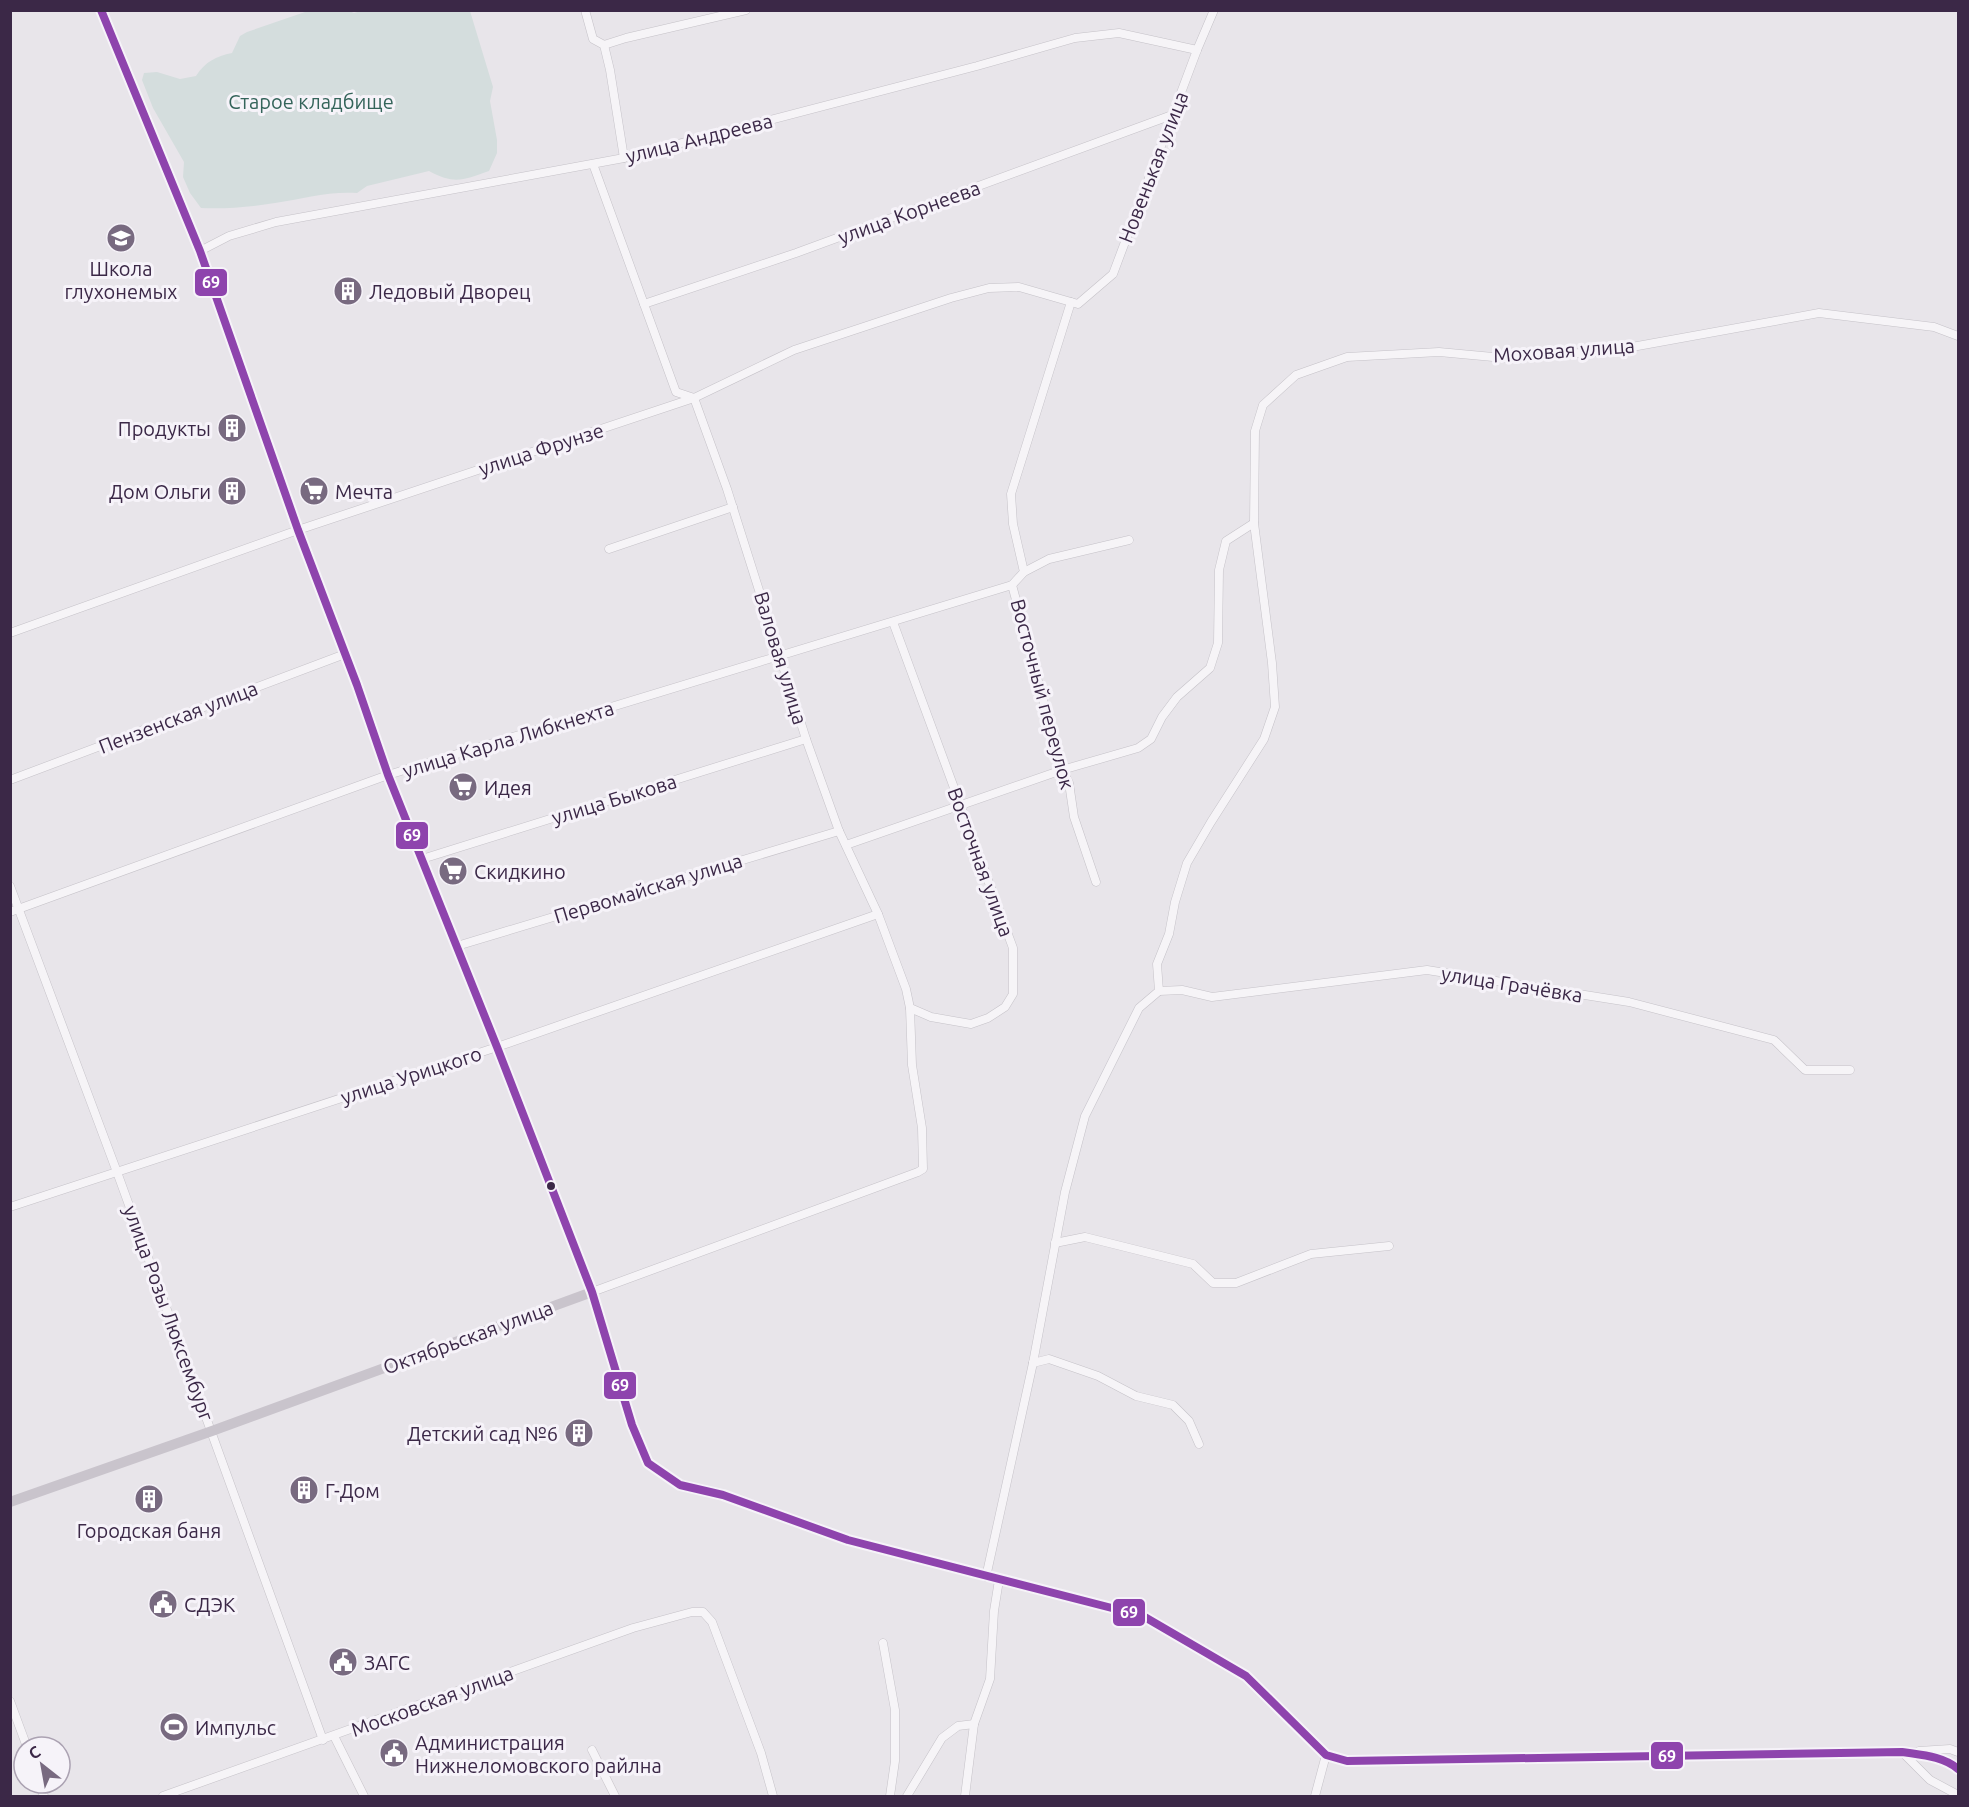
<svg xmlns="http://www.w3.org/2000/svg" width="1969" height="1807" viewBox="0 0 1969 1807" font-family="Ubuntu,sans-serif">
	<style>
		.green { fill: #d4dddd }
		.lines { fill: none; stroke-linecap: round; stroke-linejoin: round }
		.street-casing { stroke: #c5c2c8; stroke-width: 9 }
		.street { stroke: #f6f4f7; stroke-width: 8 }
		.secondary { stroke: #c9c4cc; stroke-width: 10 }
		.bus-1-casing { stroke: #f6f3f9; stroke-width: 12 }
		.bus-1 { stroke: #8e44ad; stroke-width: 8 }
		.bus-dot { fill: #3b2847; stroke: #f6f3f9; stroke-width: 2 }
		.labels { text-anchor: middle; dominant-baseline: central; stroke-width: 6; stroke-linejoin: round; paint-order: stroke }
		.park-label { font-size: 20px; fill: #34645a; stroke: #f6f3f9 }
		.street-label { font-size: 20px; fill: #3b2847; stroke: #f6f3f9 }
		.poi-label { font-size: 20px; fill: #3b2847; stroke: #f6f3f9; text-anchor: start }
		.line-badge { stroke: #f6f3f9; stroke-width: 2 }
		.badge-label { font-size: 16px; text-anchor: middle; font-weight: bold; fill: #fff }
	</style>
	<rect width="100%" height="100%" fill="#e8e5ea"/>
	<path class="green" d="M364,10L470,11L493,87L490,101L497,140V153L489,171C463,180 455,185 429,171L367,186L357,193C329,191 302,199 275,203C251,207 225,209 201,208L190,193L183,177L184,162L153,108L142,80L144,73L157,72L180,79L196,76C205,62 216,56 232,53L240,36L247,32L308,11H349L354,13Z"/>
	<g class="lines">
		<g class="street-casing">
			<g id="street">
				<polyline points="585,10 593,39 604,45 610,70 624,158"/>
				<polyline points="604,45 626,38 746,10"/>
				<path d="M593,164L676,392L694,398L727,489L806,739L839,831L878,914L906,989L910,1008L912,1065L922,1128L923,1169L918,1172L592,1292L632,1425L648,1463L680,1485L723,1495L848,1540L1143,1616L1246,1676L1326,1755L1347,1761L1902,1752C1921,1755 1943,1756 1958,1769"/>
				<polyline points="200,251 229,236 276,222 624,158 977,66 1075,38 1119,33 1197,50"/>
				<polyline points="1071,302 1011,494 1013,524 1024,572 1012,585 1062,770 1069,783 1074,817 1096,882"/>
				<polyline points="644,304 796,253 1172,115"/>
				<polyline points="609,549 733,507"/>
				<polyline points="1024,572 1049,559 1129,540"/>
				<polyline points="893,622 1013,948 1013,994 1005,1007 988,1018 971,1024 931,1017 910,1008"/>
				<polyline points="10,633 298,530 694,398 794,350 951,298 989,288 1019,287 1078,304 1113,274 1197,50 1214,10"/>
				<polyline points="10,780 345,654"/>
				<polyline points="846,845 1062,770 1138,748 1151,739 1162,717 1177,697 1210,668 1218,643 1219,570 1226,541 1254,523"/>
				<polyline points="422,859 806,739"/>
				<polyline points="10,886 117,1172 323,1740"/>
				<polyline points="10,912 388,775 1012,585"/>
				<polyline points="457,946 839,831"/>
				<polyline points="1159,991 1182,990 1212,997 1427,970 1629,1002 1774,1040 1805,1070 1850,1070"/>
				<polyline points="10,1207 497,1047 878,914"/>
				<polyline points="1055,1243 1085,1237 1193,1264 1213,1283 1236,1283 1311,1254 1389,1246"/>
				<polyline points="1033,1363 1049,1359 1098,1376 1136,1396 1173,1405 1189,1421 1199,1444"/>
				<polyline points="986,1577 1033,1363 1065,1192 1085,1116 1139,1008 1159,991 1157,964 1169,934 1175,902 1187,863 1211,822 1264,739 1275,707 1272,663 1254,523 1255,431 1263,405 1296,375 1347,357 1439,352 1504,358 1610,351 1819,313 1934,327 1958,336"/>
				<polyline points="883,1643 895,1710 895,1761 890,1796"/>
				<polyline points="10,1701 27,1747"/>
				<polyline points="334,1736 364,1796"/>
				<polyline points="592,1750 615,1796"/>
				<polyline points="1919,1751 1950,1749 1958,1752"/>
				<polyline points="1902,1752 1930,1780 1958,1795"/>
				<polyline points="39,1783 44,1796"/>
				<polyline points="163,1796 633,1628 692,1612 703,1612 712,1622 761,1753 773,1796"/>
				<polyline points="907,1796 942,1738 958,1726 974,1724"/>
				<polyline points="965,1796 974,1724 990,1679 994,1611 999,1580"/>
				<polyline points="1315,1796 1326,1755"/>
			</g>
		</g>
		<use href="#street" class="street"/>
		<polyline class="secondary" points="10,1502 212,1431 592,1292 497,1047 388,775 357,685 298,530 200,251 101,10"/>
		<g class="bus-1-casing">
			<path id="bus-1" d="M101,10L200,251L298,530L357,685L388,775L497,1047L592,1292L632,1425L648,1463L680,1485L723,1495L848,1540L1143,1616L1246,1676L1326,1755L1347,1761L1902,1752C1921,1755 1943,1756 1958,1769"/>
		</g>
		<use href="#bus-1" class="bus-1"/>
	</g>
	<defs>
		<g id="school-disc" transform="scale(1.5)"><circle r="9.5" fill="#786a80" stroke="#f6f3f9"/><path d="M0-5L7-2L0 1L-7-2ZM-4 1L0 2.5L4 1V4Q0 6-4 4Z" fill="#fff"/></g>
		<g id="building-disc" transform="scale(1.5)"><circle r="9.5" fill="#786a80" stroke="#f6f3f9"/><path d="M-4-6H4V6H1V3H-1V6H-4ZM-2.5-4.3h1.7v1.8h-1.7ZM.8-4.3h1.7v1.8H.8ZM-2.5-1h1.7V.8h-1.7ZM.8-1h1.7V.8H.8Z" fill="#fff"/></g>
		<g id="supermarket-disc" transform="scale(1.5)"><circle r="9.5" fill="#786a80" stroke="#f6f3f9"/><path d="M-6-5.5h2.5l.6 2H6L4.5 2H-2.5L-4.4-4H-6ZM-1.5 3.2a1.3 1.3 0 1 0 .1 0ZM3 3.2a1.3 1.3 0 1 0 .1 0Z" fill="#fff"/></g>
		<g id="civic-disc" transform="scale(1.5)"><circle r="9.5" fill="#786a80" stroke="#f6f3f9"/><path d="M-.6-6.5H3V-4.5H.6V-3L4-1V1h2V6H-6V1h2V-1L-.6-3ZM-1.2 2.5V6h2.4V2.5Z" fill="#fff"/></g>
		<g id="stadium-disc" transform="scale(1.5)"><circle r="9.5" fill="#786a80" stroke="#f6f3f9"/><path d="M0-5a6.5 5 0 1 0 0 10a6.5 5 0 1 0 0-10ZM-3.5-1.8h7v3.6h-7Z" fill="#fff"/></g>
	</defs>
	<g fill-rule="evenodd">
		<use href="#school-disc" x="121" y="238"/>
		<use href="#building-disc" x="348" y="291"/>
		<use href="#building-disc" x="232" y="428"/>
		<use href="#building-disc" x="232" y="491"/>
		<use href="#supermarket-disc" x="314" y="491"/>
		<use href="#supermarket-disc" x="463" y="787"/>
		<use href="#supermarket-disc" x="453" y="871"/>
		<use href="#building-disc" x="579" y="1433"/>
		<use href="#building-disc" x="304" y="1490"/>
		<use href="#building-disc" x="149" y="1499"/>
		<use href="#civic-disc" x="163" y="1604"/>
		<use href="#civic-disc" x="343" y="1662"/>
		<use href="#stadium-disc" x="174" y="1727"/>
		<use href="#civic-disc" x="394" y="1753"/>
	</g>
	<circle class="bus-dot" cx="551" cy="1186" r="5"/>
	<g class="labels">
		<g class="park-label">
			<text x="311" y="101">Старое кладбище</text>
		</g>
		<g class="street-label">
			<text transform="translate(699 138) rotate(-14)">улица Андреева</text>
			<text transform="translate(1153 167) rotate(-69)">Новенькая улица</text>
			<text transform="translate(909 212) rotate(-20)">улица Корнеева</text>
			<text transform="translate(1564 350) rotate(-4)">Моховая улица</text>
			<text transform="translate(541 449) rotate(-18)">улица Фрунзе</text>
			<text transform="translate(781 658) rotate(73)">Валовая улица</text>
			<text transform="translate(1043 694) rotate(75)">Восточный переулок</text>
			<text transform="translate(178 717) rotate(-21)">Пензенская улица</text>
			<text transform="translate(508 739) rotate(-17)">улица Карла Либкнехта</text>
			<text transform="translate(614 799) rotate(-17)">улица Быкова</text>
			<text transform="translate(981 862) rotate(70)">Восточная улица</text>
			<text transform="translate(648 888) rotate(-17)">Первомайская улица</text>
			<text transform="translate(1512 984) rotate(9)">улица Грачёвка</text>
			<text transform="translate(411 1075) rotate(-18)">улица Урицкого</text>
			<text transform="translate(169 1313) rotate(70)">улица Розы Люксембург</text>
			<text transform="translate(468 1337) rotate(-20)">Октябрьская улица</text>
			<text transform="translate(432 1701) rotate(-20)">Московская улица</text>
		</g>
		<g class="poi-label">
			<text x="121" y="268" text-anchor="middle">Школа<tspan x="121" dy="23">глухонемых</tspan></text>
			<text x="369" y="291">Ледовый Дворец</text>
			<text x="211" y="428" text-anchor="end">Продукты</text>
			<text x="211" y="491" text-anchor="end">Дом Ольги</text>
			<text x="335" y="491">Мечта</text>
			<text x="484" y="787">Идея</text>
			<text x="474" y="871">Скидкино</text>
			<text x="558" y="1433" text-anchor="end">Детский сад №6</text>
			<text x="325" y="1490">Г-Дом</text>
			<text x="149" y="1530" text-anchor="middle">Городская баня</text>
			<text x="184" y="1604">СДЭК</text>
			<text x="364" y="1662">ЗАГС</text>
			<text x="195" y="1727">Импульс</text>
			<text x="415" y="1742">Администрация<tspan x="415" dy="23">Нижнеломовского райлна</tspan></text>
		</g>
	</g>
	<g class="line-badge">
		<rect x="194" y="268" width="34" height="29" rx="6" fill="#8e44ad"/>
		<rect x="395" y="821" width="34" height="29" rx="6" fill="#8e44ad"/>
		<rect x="603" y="1371" width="34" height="29" rx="6" fill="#8e44ad"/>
		<rect x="1112" y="1598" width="34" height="29" rx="6" fill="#8e44ad"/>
		<rect x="1650" y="1741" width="34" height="29" rx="6" fill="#8e44ad"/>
	</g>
	<g class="badge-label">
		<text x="211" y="288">69</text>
		<text x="412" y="841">69</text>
		<text x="620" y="1391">69</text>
		<text x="1129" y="1618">69</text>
		<text x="1667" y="1762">69</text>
	</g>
	<rect width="1969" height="1807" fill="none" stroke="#3b2847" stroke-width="24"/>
	<g transform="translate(42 1765) rotate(329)"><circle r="28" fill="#f6f3f9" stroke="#aba2b2" stroke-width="1.5"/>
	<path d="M0-4.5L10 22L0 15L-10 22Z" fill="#786a80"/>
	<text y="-9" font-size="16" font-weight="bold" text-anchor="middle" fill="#3b2847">С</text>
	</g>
</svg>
